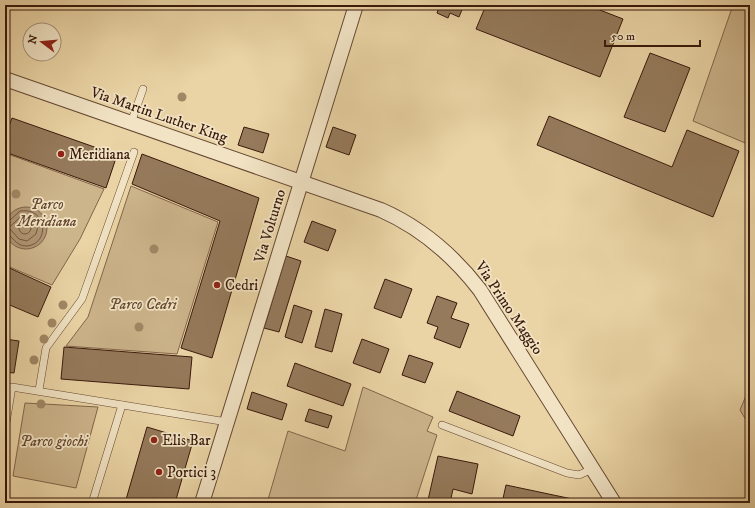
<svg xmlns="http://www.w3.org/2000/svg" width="755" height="508" viewBox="0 0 755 508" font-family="'IM FELL DW Pica',serif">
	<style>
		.green { fill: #ccb48b; stroke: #82664b }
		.water { fill: #ae9471; stroke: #7f6348 }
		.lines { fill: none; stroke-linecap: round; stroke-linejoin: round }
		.shore { stroke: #74563e; stroke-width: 1 }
		.building { fill: #957a5b; stroke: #39190b }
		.lane-casing { stroke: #654832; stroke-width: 8 }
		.street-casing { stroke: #654832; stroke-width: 16 }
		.lane { stroke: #f1e3c4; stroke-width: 7 }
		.street { stroke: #f1e3c4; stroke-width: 14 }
		.tree { fill: #a18765 }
		.poi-dot { fill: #8f2418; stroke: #f1e3c4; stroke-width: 1.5 }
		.labels { text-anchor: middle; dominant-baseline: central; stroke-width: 3.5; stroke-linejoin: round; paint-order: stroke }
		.street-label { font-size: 15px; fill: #39190b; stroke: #f1e3c4 }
		.poi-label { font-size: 15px; fill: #39190b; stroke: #f1e3c4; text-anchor: start }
		.park-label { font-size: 15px; font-style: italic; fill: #654831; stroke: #f1e3c4 }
	</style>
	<rect width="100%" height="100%" fill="#ead4a5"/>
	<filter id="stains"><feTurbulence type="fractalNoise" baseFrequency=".005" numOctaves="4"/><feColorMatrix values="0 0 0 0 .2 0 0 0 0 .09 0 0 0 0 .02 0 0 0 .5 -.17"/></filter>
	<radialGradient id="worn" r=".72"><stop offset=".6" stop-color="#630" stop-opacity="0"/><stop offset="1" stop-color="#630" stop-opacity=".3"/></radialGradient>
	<g class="green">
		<polygon points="733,5 750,5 750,145 693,121"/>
		<polygon points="5,153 104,189 80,239 52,285 5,265"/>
		<polygon points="131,186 218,222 177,354 66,346 88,317"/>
		<polygon points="750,386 750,427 740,410"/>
		<polygon points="363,387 433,417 427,431 437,435 415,503 267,503 288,431 345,451"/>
		<polygon points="25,403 98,407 76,488 13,476"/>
	</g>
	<circle class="water" cx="26" cy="228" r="21"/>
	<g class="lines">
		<g class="shore">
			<polygon points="22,216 34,219 38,226 36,234 27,241 19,239 9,228"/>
			<circle cx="25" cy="228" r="6"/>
			<path d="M5,222L9,221L20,211C48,207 50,245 26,246C15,246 13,235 5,234"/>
		</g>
	</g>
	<g class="building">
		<polygon points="434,5 464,5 459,17 450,13 448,18 437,13 439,7"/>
		<polygon points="486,5 587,5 623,19 600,77 476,29"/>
		<polygon points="650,53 690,68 665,132 624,117"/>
		<polygon points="549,116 672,167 687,130 739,151 713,217 537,145"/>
		<polygon points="12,118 117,155 106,188 5,152 5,137"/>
		<polygon points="244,127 269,134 263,153 238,145"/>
		<polygon points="333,127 356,135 349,155 326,147"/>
		<polygon points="142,154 259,198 212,358 181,348 220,221 132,184"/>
		<polygon points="312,221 336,230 328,251 304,242"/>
		<polygon points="286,256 301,261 279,332 264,328"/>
		<polygon points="5,266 51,287 38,317 5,303"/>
		<polygon points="385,279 412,289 401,318 374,308"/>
		<polygon points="437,296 457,303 451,318 469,324 460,348 434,338 438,327 427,323"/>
		<polygon points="294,305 312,311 302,343 285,337"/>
		<polygon points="325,309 342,314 332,352 315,347"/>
		<polygon points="5,339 19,341 14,373 5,372"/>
		<polygon points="362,339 389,349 380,373 353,363"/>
		<polygon points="64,347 192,357 189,389 61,379"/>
		<polygon points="409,355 433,363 425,383 402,375"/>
		<polygon points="295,363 351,384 343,406 287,386"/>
		<polygon points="457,391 520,416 513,436 449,411"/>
		<polygon points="252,392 287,404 282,420 247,409"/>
		<polygon points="309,409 332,416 328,428 305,421"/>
		<polygon points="147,427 193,441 175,503 125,503"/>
		<polygon points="438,456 478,464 472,494 453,489 450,503 428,500"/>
		<polygon points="506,485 577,500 576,503 502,503"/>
	</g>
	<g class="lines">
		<g class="lane-casing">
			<g id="lane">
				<polyline points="131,123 143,89"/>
				<polyline points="39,390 46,348 82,299 134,152"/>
				<polyline points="442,425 567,473 579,475 592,469"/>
				<polyline points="5,429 12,387 227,422"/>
				<polyline points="92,503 122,405"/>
			</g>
		</g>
		<g class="street-casing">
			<g id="street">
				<path d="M5,79L381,210C422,228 453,255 480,290L614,503"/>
				<polyline points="202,503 356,5"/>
			</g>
		</g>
		<use href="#lane" class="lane"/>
		<use href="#street" class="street"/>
	</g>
	<g class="tree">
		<circle cx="182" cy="97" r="4.5"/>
		<circle cx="16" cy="194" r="4.5"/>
		<circle cx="154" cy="249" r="4.5"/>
		<circle cx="117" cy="301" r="4.5"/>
		<circle cx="63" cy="305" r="4.5"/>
		<circle cx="52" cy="323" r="4.5"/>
		<circle cx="139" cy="327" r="4.5"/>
		<circle cx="44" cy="339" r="4.5"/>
		<circle cx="34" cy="360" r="4.5"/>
		<circle cx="41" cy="404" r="4.5"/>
	</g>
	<g class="poi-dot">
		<circle cx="61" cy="154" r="4"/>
		<circle cx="217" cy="285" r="4"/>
		<circle cx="154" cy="440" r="4"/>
		<circle cx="159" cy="472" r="4"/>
	</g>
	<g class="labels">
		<g class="street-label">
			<text transform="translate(159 115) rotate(19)">Via Martin Luther King</text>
			<text transform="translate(270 226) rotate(-73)">Via Volturno</text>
			<text transform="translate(509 308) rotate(56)">Via Primo Maggio</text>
		</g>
		<g class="poi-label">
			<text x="69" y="154">Meridiana</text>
			<text x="225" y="285">Cedri</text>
			<text x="162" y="440">Elis Bar</text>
			<text x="167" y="472">Portici 3</text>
		</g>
		<g class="park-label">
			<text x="47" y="204">Parco<tspan x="47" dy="17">Meridiana</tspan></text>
			<text x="143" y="304">Parco Cedri</text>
			<text x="54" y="441">Parco giochi</text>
		</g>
	</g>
	<rect width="755" height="508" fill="none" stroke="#ead4a5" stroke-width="20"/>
	<rect x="6" y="6" width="743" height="496" fill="none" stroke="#39190b" stroke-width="2"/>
	<rect x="10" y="10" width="735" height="488" fill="none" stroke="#39190b"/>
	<g transform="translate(42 42) rotate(286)"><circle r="19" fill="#f1e3c4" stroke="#a7927a"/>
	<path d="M0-3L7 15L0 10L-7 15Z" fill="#8f2418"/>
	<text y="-6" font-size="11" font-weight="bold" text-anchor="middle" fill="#39190b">N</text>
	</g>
	<path d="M605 40v6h95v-6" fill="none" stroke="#39190b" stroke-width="2"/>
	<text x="611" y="40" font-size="12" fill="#39190b" stroke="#f1e3c4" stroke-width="3" paint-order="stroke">50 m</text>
	<rect width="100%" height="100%" filter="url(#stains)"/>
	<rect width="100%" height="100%" fill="url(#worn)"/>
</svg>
